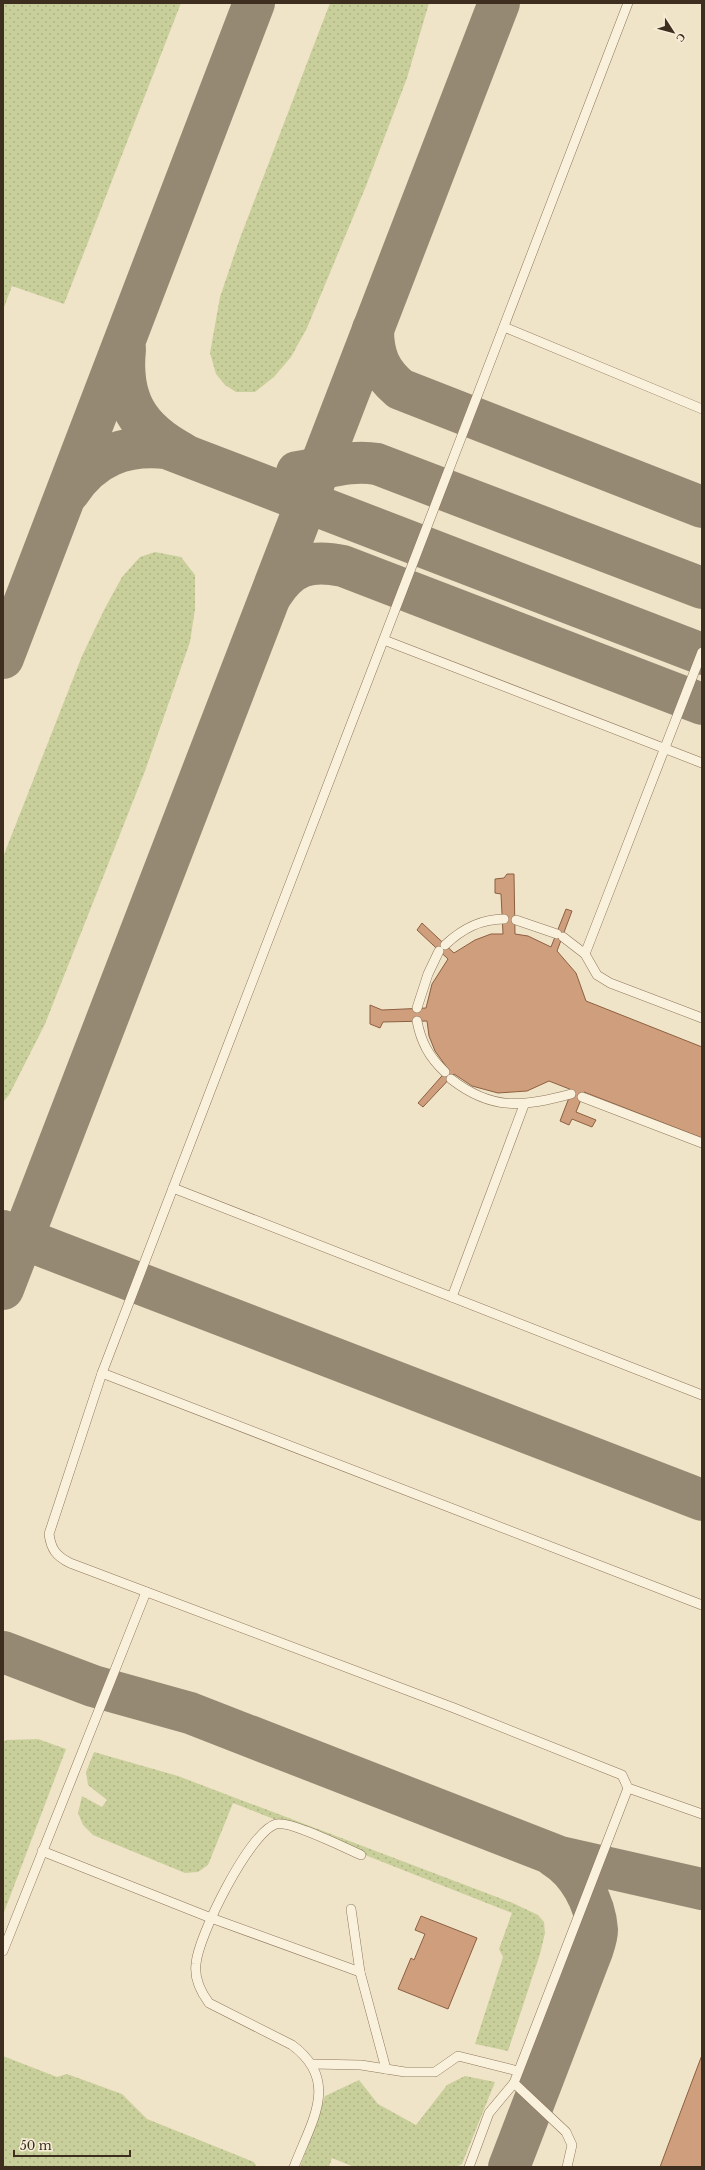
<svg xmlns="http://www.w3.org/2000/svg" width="705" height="2170" viewBox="0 0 705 2170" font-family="'Libre Baskerville',serif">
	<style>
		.grass { fill: url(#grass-dots) }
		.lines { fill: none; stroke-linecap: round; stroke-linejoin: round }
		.taxiway { stroke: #968974; stroke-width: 42 }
		.building { fill: #cf9f7d; stroke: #8d5f41 }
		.service-casing { stroke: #8d765c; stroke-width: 10 }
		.service { stroke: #faf1dc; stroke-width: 9 }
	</style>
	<defs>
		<pattern id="grass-dots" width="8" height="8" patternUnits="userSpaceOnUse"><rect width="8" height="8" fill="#c9cf9b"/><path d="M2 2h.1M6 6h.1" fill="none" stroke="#aeb285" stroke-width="1.8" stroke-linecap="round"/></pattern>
	</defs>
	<rect width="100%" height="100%" fill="#f0e4c8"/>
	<g class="grass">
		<polygon points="3,3 181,3 64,304 12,286 3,310"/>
		<polygon points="330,3 429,3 407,78 366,186 307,328 291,357 274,377 255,392 236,392 225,385 216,374 210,353 220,297 240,238"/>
		<polygon points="155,552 181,557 195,575 195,609 190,642 145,771 45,1024 9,1095 3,1102 3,857 82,656 104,610 122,577 140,557"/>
		<polygon points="38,1739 66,1749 3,1915 3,1742 6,1740"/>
		<polygon points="94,1752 178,1776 515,1904 538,1915 544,1922 545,1933 540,1954 508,2051 475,2044 503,1957 499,1949 512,1913 233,1803 208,1865 198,1872 185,1873 93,1835 83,1825 78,1813 82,1796 102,1807 107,1800 88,1785 86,1772"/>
		<polygon points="3,2056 57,2077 67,2074 122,2094 147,2119 254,2162 257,2167 3,2167"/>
		<polygon points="465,2076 495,2082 462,2164 456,2167 354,2167 332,2158 329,2167 300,2167 325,2096 359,2080 378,2104 416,2125 447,2085"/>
	</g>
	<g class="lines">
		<g class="taxiway">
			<path d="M373,329C373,356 380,372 400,389L702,507"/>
			<path d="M125,349C120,399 137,429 182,453"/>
			<path d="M297,472C324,469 350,459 377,464L702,588"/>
			<path d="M69,492C93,456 125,444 166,448L702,654"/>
			<path d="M272,594C290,565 310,559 343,566L702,704"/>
			<polyline points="3,658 254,3"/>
			<polyline points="3,1231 702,1500"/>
			<polyline points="3,1289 499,3"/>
			<polyline points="3,1652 93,1686 190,1713 560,1857 702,1889"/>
			<path d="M509,2167L592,1951C594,1945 597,1937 597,1930C595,1902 578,1871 555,1857"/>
		</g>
	</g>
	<g class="building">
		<polygon points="507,874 514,874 515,934 528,936 551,947 566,909 572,911 557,951 576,973 586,1001 702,1047 702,1138 584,1092 576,1112 596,1120 592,1127 572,1119 569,1125 560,1121 572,1090 549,1081 527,1091 498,1093 472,1086 454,1074 423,1107 418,1103 448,1069 435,1051 429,1036 427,1021 383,1022 380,1028 370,1024 370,1005 382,1010 426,1008 432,984 448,959 417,930 422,923 454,953 475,940 491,934 503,934 501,894 495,893 495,879 504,878"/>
		<polygon points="421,1916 477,1938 448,2009 398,1989 411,1958 414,1960 425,1934 415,1930"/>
		<polygon points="702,2055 702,2167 660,2167 679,2116"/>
	</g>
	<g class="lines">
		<g class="service-casing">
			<g id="service">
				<path d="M628,3L102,1373L49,1534C51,1549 56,1556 70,1563L454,1708L622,1775L628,1788L702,1814"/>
				<polyline points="504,327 702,409"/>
				<polyline points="384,640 702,763"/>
				<polyline points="516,920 557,934"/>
				<polyline points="563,937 585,954 597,975 610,983 702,1018"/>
				<path d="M445,945C462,929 480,919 504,919"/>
				<polyline points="585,954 702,652"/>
				<polyline points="417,1008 428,974 439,951"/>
				<path d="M417,1021C421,1042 429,1057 445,1072"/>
				<path d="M451,1079C492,1111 523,1107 571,1094"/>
				<polyline points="582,1097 702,1143"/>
				<polyline points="173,1188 702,1395"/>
				<polyline points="452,1297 524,1105"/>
				<polyline points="102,1373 702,1605"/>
				<polyline points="42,1851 211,1918 360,1972"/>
				<polyline points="351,1909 360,1972 386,2069"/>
				<polyline points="3,1951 146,1592"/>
				<polyline points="312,2064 361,2065 405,2072 435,2072 458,2056 518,2071"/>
				<path d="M294,2167C311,2122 341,2081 292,2045L209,2003C200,1991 194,1979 196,1964C198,1936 249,1833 276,1824C289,1820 345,1848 361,1855"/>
				<polyline points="469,2167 489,2113 514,2083"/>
				<polyline points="567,2167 572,2145 566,2132 514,2083 628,1788"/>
			</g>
		</g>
		<use href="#service" class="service"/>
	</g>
	<rect width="705" height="2170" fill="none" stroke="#3d2e20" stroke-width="8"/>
	<g transform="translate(673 32) rotate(126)" stroke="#f7eed8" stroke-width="3" paint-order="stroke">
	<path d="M0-3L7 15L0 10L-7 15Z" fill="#3d2e20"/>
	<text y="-6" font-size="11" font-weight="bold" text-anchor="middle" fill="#3d2e20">С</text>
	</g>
	<path d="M14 2150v6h116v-6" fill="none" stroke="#3d2e20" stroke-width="2"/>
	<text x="20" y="2150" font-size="12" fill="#3d2e20" stroke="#f7eed8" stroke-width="3" paint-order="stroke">50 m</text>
</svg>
